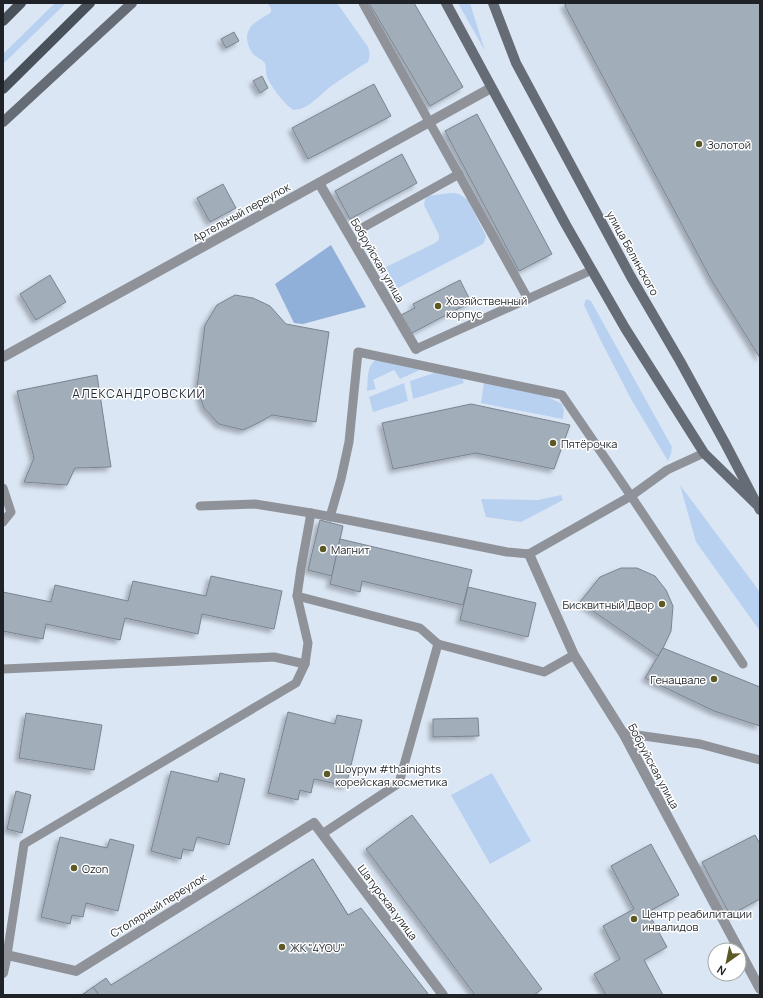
<svg xmlns="http://www.w3.org/2000/svg" width="763" height="998" viewBox="0 0 763 998" font-family="Manrope,sans-serif">
	<style>
		.green { fill: #b9d1f1 }
		.forest { fill: #90b0d9 }
		.building { fill: #a2adba; stroke: #7a8491; filter: url(#shadow) }
		.lines { fill: none; stroke-linecap: round; stroke-linejoin: round }
		.service { stroke: #8f9399; stroke-width: 9 }
		.minor { stroke: #8f9399; stroke-width: 10 }
		.secondary { stroke: #666c75; stroke-width: 10 }
		.primary { stroke: #49515b; stroke-width: 10 }
		.poi-dot { fill: #5c5925; stroke: #fff; stroke-width: 1.5 }
		.labels { text-anchor: middle; dominant-baseline: central; stroke-width: 3; stroke-linejoin: round; paint-order: stroke }
		.poi-label { font-size: 11px; fill: #1f2328; stroke: #fff; text-anchor: start }
		.street-label { font-size: 11px; fill: #1f2328; stroke: #fff }
		.neighbourhood-label { font-size: 12px; letter-spacing: 1px; fill: #252d38; stroke: #fff }
	</style>
	<defs>
		<filter id="shadow"><feDropShadow dx="-3.5" dy="3.5" stdDeviation="2" flood-color="#0004"/></filter>
	</defs>
	<rect width="100%" height="100%" fill="#dbe6f4"/>
	<g class="green">
		<polygon points="55,3 66,3 3,64 3,54"/>
		<path d="M268,3H337L368,47C370,52 370,57 368,62C355,70 342,78 330,87C321,94 311,106 300,109C300,109 294,110 294,110C287,108 269,84 267,77C265,72 267,66 264,62C261,59 257,57 254,55C249,50 245,39 248,32C252,21 263,19 271,12V9Z"/>
		<polygon points="458,3 470,3 485,51"/>
		<path d="M450,193H455L459,194L468,200L486,236L485,240L483,244L398,288L394,289C391,286 383,275 384,270C384,269 385,268 386,267L435,243L439,240V235L424,205L425,199L428,196Z"/>
		<polygon points="586,299 591,301 672,447 671,454 668,461 631,399 600,339 584,305"/>
		<path d="M377,359L424,368L400,379L394,370L373,380L376,389L367,391C368,380 366,365 377,359Z"/>
		<polygon points="434,373 462,378 464,383 413,399 410,381"/>
		<polygon points="484,382 544,395 562,404 564,410 563,419 481,403"/>
		<polygon points="404,383 408,401 373,412 369,397"/>
		<polygon points="680,485 760,592 760,631 696,542"/>
		<polygon points="561,495 563,500 521,522 486,517 481,499 538,500"/>
		<polygon points="492,773 531,841 490,864 451,795"/>
	</g>
	<polygon class="forest" points="331,245 366,307 303,324 294,323 275,284"/>
	<g class="building">
		<polygon points="369,3 414,3 463,87 430,106"/>
		<polygon points="565,3 760,3 760,358 712,281 565,6"/>
		<polygon points="234,32 239,41 226,48 221,39"/>
		<polygon points="262,76 268,88 260,93 253,81"/>
		<polygon points="374,84 391,116 308,159 292,128"/>
		<polygon points="477,114 552,254 519,271 445,131"/>
		<polygon points="402,154 417,183 350,219 335,191"/>
		<polygon points="223,184 236,208 210,222 197,198"/>
		<polygon points="50,275 66,302 36,320 20,294"/>
		<polygon points="460,280 471,302 410,334 401,315 415,308 413,304"/>
		<polygon points="235,295 253,298 270,306 286,324 329,332 316,422 272,415 260,422 243,430 219,424 204,408 197,388 205,325 217,305"/>
		<polygon points="97,375 111,467 75,468 67,485 24,482 34,458 17,391"/>
		<polygon points="471,404 570,425 554,469 476,453 393,469 382,423"/>
		<polygon points="320,520 343,526 332,576 308,570"/>
		<polygon points="340,539 472,570 463,605 362,581 360,592 330,584"/>
		<polygon points="621,568 637,568 655,576 666,590 673,606 671,631 663,648 658,656 580,602 600,577"/>
		<polygon points="211,576 282,591 274,629 202,614 198,634 125,618 120,640 46,624 43,639 3,631 3,592 51,602 55,585 128,601 133,581 206,596"/>
		<polygon points="468,587 536,603 528,637 460,620"/>
		<polygon points="663,648 760,687 760,726 714,711 645,678"/>
		<polygon points="288,712 335,724 337,715 362,720 346,786 314,779 311,793 300,790 298,800 268,793"/>
		<polygon points="26,713 102,725 94,770 19,758"/>
		<polygon points="478,718 479,736 433,737 433,719"/>
		<polygon points="171,771 218,782 220,773 245,779 229,845 197,837 193,851 183,849 181,859 151,851"/>
		<polygon points="16,791 31,795 22,833 7,829"/>
		<polygon points="412,815 542,989 534,995 475,995 366,849"/>
		<polygon points="755,835 760,844 760,899 730,915 702,862"/>
		<polygon points="60,837 107,848 110,839 134,845 118,911 86,903 83,917 72,915 70,924 41,917"/>
		<polygon points="651,844 679,895 648,912 667,947 644,960 663,995 606,995 594,974 620,959 603,926 634,909 611,866"/>
		<polygon points="313,859 348,915 313,937 295,908 274,922 256,895"/>
		<polygon points="313,859 348,915 361,908 429,995 82,995 106,978 111,985 256,895"/>
		<polygon points="93,987 99,995 82,995"/>
	</g>
	<g class="lines">
		<g class="service">
			<polyline points="363,3 528,299"/>
			<polyline points="362,228 459,174"/>
			<polyline points="416,349 592,270"/>
			<polyline points="3,488 11,512 3,522"/>
			<polyline points="200,506 255,504 311,513 353,521 507,552 529,554 631,496 667,470 704,453"/>
			<polyline points="330,517 341,479 349,442 358,352 562,395 631,496 743,664"/>
			<polyline points="297,596 420,628 438,644"/>
			<polyline points="3,669 274,657 305,664"/>
			<polyline points="623,733 700,744 760,760"/>
			<polyline points="322,834 399,783 438,644 544,672 574,655"/>
			<polyline points="7,955 24,844 296,683 305,664 308,643 297,596 301,568 311,513"/>
		</g>
		<g class="minor">
			<polyline points="319,183 416,349"/>
			<polyline points="3,357 491,88"/>
			<polyline points="529,554 574,655 623,733 760,989"/>
			<polyline points="3,973 7,955 76,971 314,823 443,995"/>
		</g>
		<g class="secondary">
			<polyline points="446,3 566,225 625,328 704,453 756,504"/>
			<polyline points="493,3 516,63 631,277 680,361 725,443 760,510"/>
			<polyline points="3,122 132,3"/>
		</g>
		<g class="primary">
			<polyline points="3,21 21,3"/>
			<polyline points="3,89 90,3"/>
		</g>
	</g>
	<g class="poi-dot">
		<circle cx="699" cy="144" r="4"/>
		<circle cx="438" cy="306" r="4"/>
		<circle cx="553" cy="443" r="4"/>
		<circle cx="323" cy="549" r="4"/>
		<circle cx="662" cy="604" r="4"/>
		<circle cx="714" cy="679" r="4"/>
		<circle cx="327" cy="774" r="4"/>
		<circle cx="74" cy="868" r="4"/>
		<circle cx="634" cy="919" r="4"/>
		<circle cx="282" cy="947" r="4"/>
	</g>
	<g class="labels">
		<g class="poi-label">
			<text x="707" y="144">Золотой</text>
			<text x="446" y="300">Хозяйственный<tspan x="446" dy="13">корпус</tspan></text>
			<text x="561" y="443">Пятёрочка</text>
			<text x="331" y="549">Магнит</text>
			<text x="654" y="604" text-anchor="end">Бисквитный Двор</text>
			<text x="706" y="679" text-anchor="end">Генацвале</text>
			<text x="335" y="768">Шоурум #thainights<tspan x="335" dy="13">корейская косметика</tspan></text>
			<text x="82" y="868">Ozon</text>
			<text x="642" y="913">Центр реабилитации<tspan x="642" dy="13">инвалидов</tspan></text>
			<text x="290" y="947">ЖК "4YOU"</text>
		</g>
		<g class="street-label">
			<text transform="translate(241 212) rotate(-29)">Артельный переулок</text>
			<text transform="translate(633 253) rotate(61)">улица Белинского</text>
			<text transform="translate(378 260) rotate(60)">Бобруйская улица</text>
			<text transform="translate(654 766) rotate(62)">Бобруйская улица</text>
			<text transform="translate(388 902) rotate(53)">Шатурская улица</text>
			<text transform="translate(158 905) rotate(-32)">Столярный переулок</text>
		</g>
		<g class="neighbourhood-label">
			<text x="139" y="393">АЛЕКСАНДРОВСКИЙ</text>
		</g>
	</g>
	<rect width="763" height="998" fill="none" stroke="#1f2328" stroke-width="8"/>
	<g transform="translate(727 962) rotate(213)"><circle r="19" fill="#ffffff" stroke="#a5a7a9"/>
	<path d="M0-3L7 15L0 10L-7 15Z" fill="#5c5925"/>
	<text y="-6" font-size="11" font-weight="bold" text-anchor="middle" fill="#1f2328">N</text>
	</g>
</svg>
